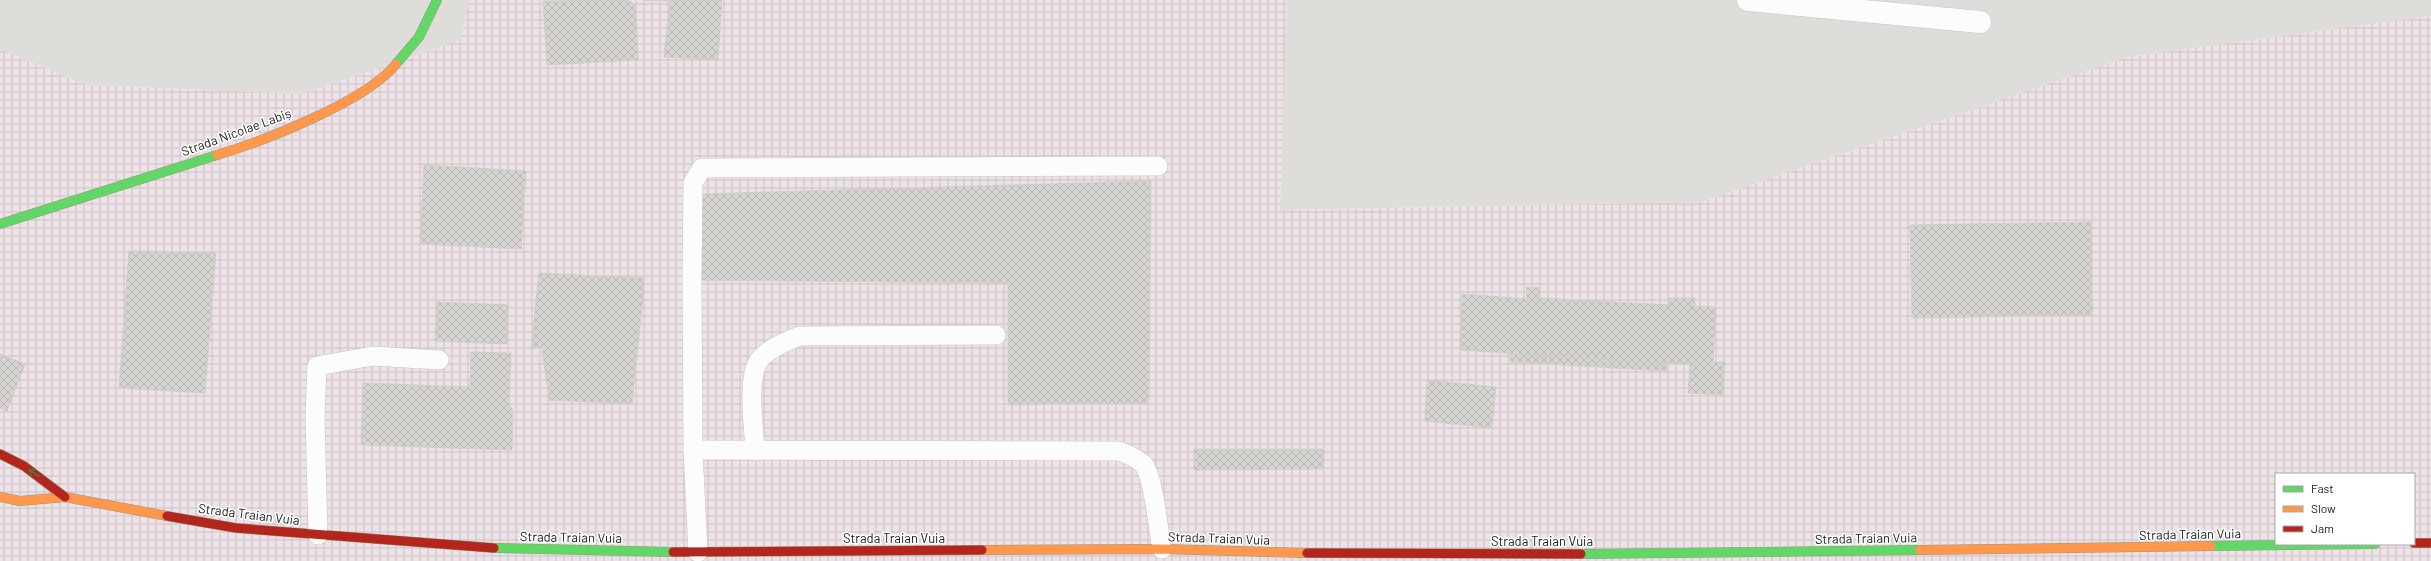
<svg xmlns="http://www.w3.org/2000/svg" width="2431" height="561" viewBox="0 0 2431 561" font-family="Barlow,sans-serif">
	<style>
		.residential { fill: #deddda }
		.industrial { fill: url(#industrial-grid); fill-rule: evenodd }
		.building { fill: url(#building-cross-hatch); stroke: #d2cfca }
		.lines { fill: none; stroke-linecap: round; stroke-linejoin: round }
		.lane-casing { stroke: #c7c7c5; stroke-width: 20 }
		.street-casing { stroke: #c7c7c5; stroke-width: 23 }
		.fast-casing { stroke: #969a7f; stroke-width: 10 }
		.slow-casing { stroke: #969a7f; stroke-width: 10 }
		.jam-casing { stroke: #969a7f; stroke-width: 10 }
		.lane { stroke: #fdfcfc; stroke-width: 19 }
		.street { stroke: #fdfcfc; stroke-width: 22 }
		.fast { stroke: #63d668; stroke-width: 9 }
		.slow { stroke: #ff974d; stroke-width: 9 }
		.jam { stroke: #b3261e; stroke-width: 9 }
		.oneway { stroke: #427b44 }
		.labels { text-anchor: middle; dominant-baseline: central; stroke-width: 3; stroke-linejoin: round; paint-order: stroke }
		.street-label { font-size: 13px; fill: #202020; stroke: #fff }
	</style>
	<defs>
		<pattern id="industrial-grid" width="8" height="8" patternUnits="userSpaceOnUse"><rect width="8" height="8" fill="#ede2e7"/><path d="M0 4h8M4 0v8" fill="none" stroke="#cbc2c6"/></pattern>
		<pattern id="building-cross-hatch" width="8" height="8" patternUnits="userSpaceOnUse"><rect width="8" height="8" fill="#d5d4d0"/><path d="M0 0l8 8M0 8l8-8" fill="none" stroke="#b7b6b2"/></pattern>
	</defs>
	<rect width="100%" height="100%" fill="#efeee9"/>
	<g class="residential">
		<polygon points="0,0 469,0 461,40 303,94 86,85 0,49"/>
		<polygon points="1283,0 2431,0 2431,16 2128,57 1701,202 1280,210 1287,1"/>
	</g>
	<path class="industrial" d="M469,0H1283L1287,1L1280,210L1701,202L2128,57L2431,16V561H0V49L86,85L303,94L461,40ZM2276,474H2414V544H2276Z"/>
	<g class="building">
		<polygon points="609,0 629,0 636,6 638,60 547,65 543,1"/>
		<polygon points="643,0 722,0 718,60 664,57 670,1"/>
		<polygon points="424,165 526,171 521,249 420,244"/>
		<polygon points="1151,181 1149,403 1008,405 1008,283 692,280 699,194"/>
		<polygon points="2091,222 2093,315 1912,318 1910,225"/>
		<polygon points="129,251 216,252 205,393 119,388"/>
		<polygon points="539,273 645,278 632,404 549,400 542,348 531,348"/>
		<polygon points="1526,287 1540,288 1541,298 1668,305 1668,298 1695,298 1695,306 1716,307 1713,362 1725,362 1724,395 1688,393 1690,365 1460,350 1462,294 1527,299"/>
		<polygon points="436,302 509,305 507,344 435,341"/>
		<polygon points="471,352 511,353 509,405 513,410 512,450 361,445 363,383 470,387"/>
		<polygon points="0,354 25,364 7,411 0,408"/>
		<polygon points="1510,354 1667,364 1666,371 1510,362"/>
		<polygon points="1427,380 1496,387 1492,428 1425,421"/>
		<polygon points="1194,449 1324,449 1324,469 1194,470"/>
	</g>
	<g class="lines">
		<g class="lane-casing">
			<g id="lane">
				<path d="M693,450L1118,451C1128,454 1135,457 1143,464C1154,476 1158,530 1162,549"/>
				<path d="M755,450C754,428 746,376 760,359C770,348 786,341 800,336L996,335"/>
				<polyline points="318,535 315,416 317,366 373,356 439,360"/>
				<polyline points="698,552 693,450 692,280 693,183 702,168 1158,166"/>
			</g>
		</g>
		<g class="street-casing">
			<polyline id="street" points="1748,0 1980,22"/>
		</g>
		<g class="fast-casing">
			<g id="fast">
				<polyline points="396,64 419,37 437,0"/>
				<polyline points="0,224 217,155"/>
				<polyline points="2211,546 2375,544"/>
				<polyline points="494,548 673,552"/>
				<polyline points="1581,554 1920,550"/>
			</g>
		</g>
		<g class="slow-casing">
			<g id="slow">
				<path d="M217,155C264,141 367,101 396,64"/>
				<polyline points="0,497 20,501 65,497 167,516"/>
				<polyline points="982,550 1162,549 1307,553"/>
				<polyline points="1920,550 2211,546"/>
			</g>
		</g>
		<g class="jam-casing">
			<g id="jam">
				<polyline points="0,454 24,466 65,497"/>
				<polyline points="167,516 236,528 494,548"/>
				<polyline points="2414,543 2431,543"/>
				<polyline points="673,552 982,550"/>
				<polyline points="1307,553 1581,554"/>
			</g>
		</g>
		<use href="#lane" class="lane"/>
		<use href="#street" class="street"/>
		<use href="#fast" class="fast"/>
		<use href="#slow" class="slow"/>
		<use href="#jam" class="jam"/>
	</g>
	<defs><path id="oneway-shaft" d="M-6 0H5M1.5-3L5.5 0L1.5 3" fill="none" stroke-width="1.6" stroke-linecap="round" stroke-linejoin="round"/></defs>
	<use class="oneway" href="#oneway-shaft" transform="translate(34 473) rotate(-143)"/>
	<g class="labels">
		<g class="street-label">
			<text transform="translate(236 132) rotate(-20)">Strada Nicolae Labiș</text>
			<text transform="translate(249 514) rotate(7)">Strada Traian Vuia</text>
			<text transform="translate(2190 534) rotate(-1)">Strada Traian Vuia</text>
			<text transform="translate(571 537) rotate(1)">Strada Traian Vuia</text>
			<text x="894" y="538">Strada Traian Vuia</text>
			<text transform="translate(1219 538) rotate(2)">Strada Traian Vuia</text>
			<text transform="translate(1866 538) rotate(-1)">Strada Traian Vuia</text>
			<text x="1542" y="541">Strada Traian Vuia</text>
		</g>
	</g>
	<rect x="2275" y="473" width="140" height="72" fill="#ffffff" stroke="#a6a6a6"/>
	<rect x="2283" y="486" width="20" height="6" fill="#63d668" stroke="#a6a6a6"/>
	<text x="2311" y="493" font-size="12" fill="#202020">Fast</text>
	<rect x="2283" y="506" width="20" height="6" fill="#ff974d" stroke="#a6a6a6"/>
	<text x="2311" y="513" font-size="12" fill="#202020">Slow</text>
	<rect x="2283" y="526" width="20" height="6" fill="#b3261e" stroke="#a6a6a6"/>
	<text x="2311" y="533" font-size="12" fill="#202020">Jam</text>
</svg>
